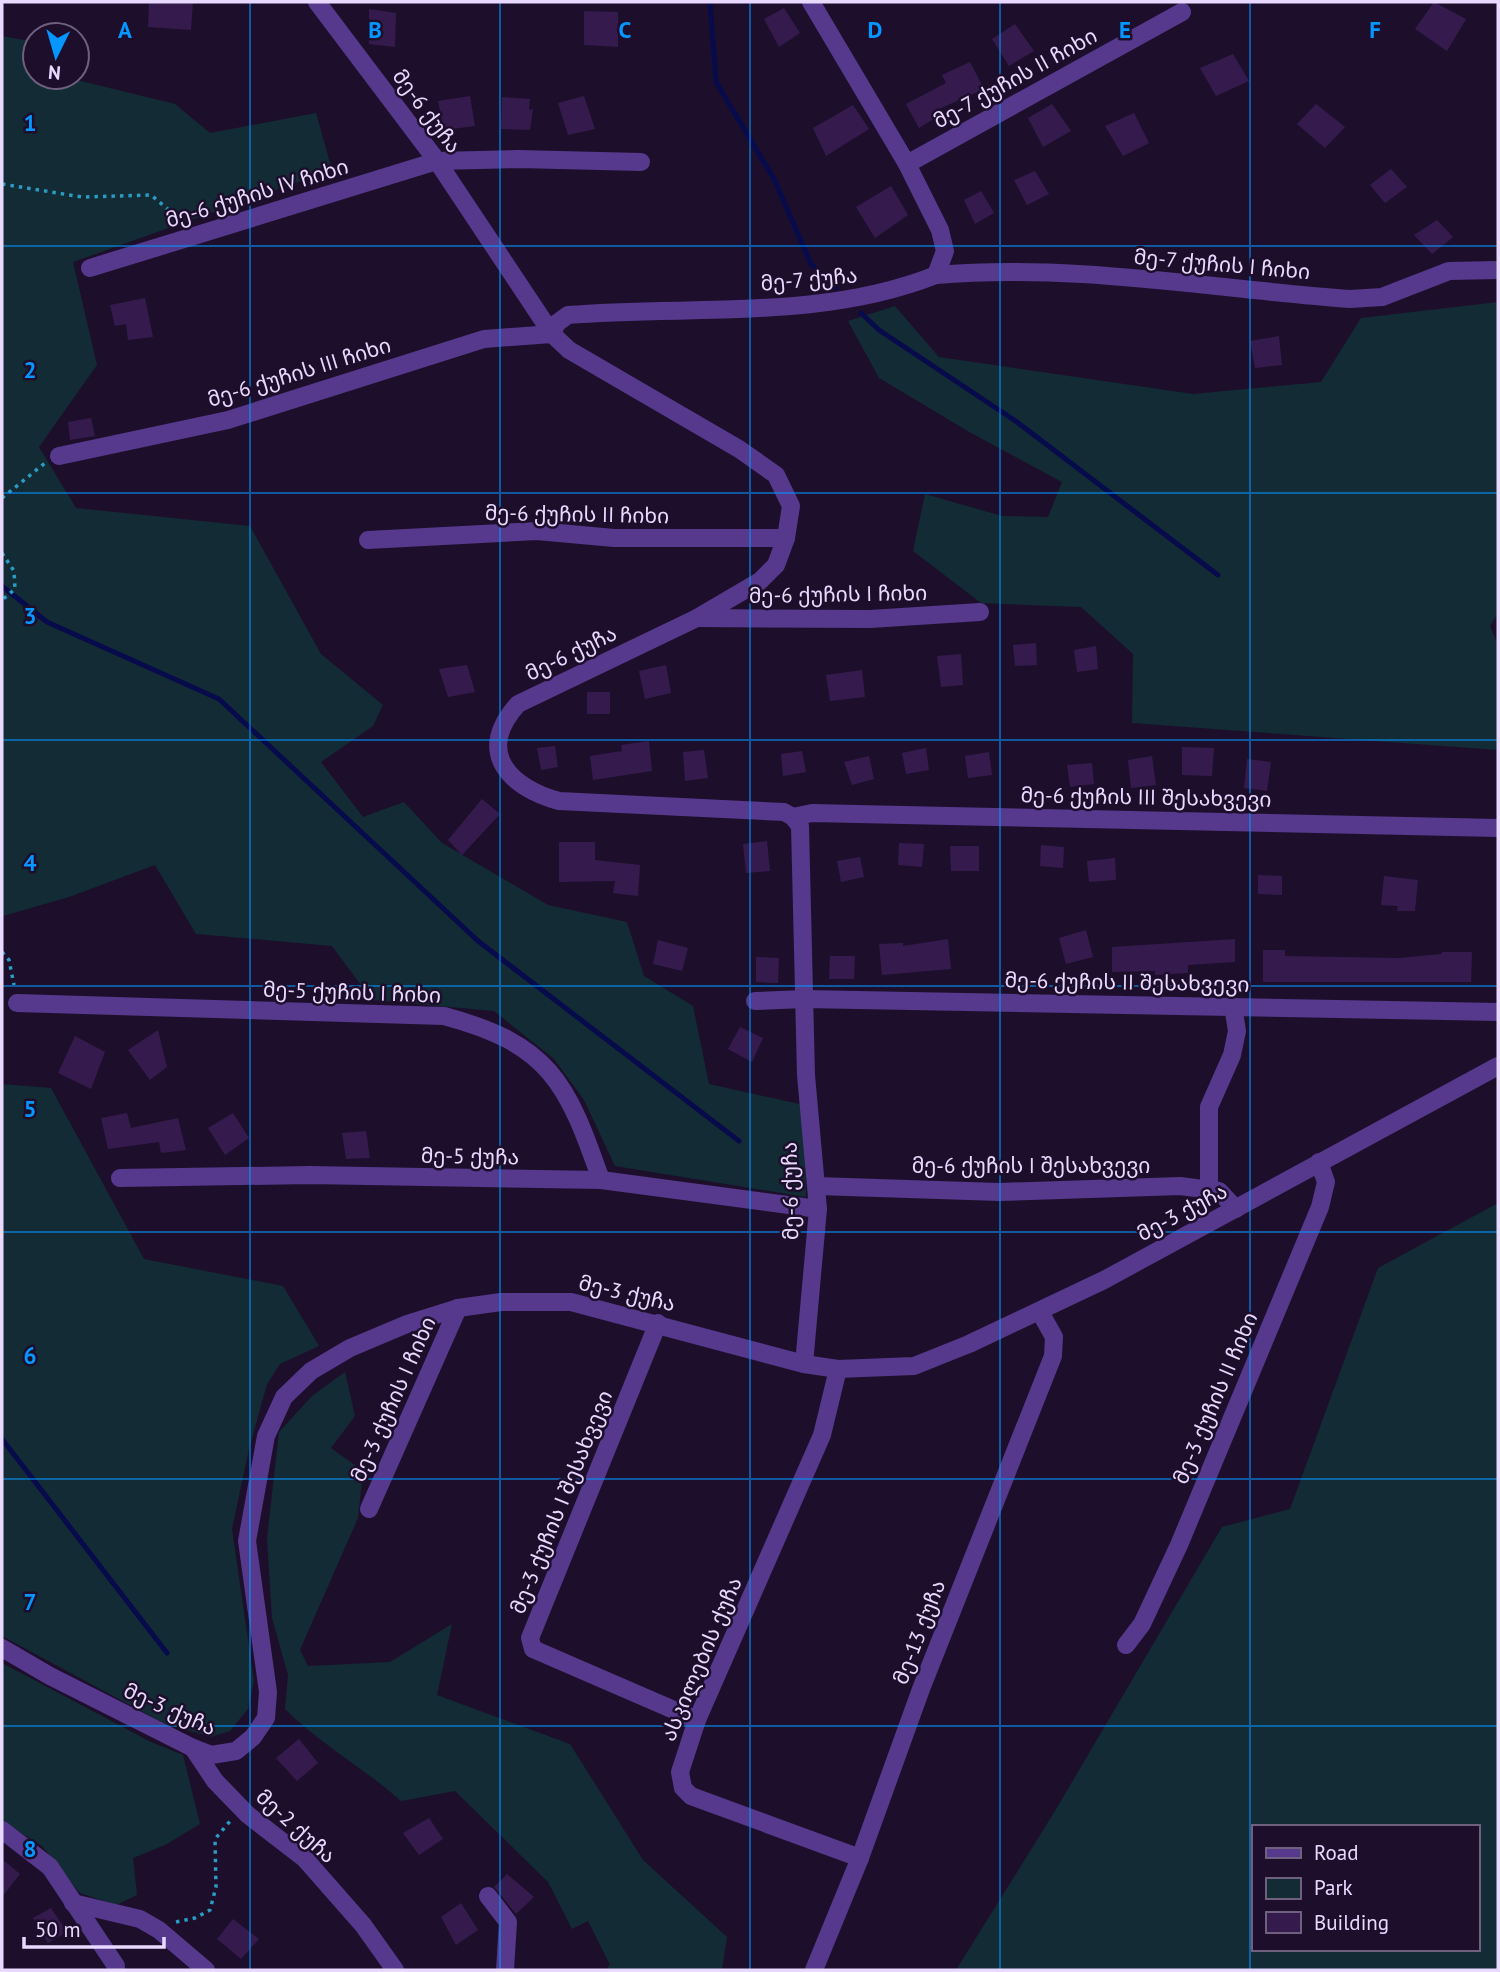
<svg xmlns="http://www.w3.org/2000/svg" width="1500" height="1972" viewBox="0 0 1500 1972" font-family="'PT Sans','Noto Sans Georgian',sans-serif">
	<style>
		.green { fill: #122b35; fill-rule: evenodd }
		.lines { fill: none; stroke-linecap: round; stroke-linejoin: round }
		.stream { stroke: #080b4b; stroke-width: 5 }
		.building { fill: #351b4d }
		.path { stroke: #2a9bc2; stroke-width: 3.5; stroke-dasharray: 3.5 5; stroke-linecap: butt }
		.minor { stroke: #56388c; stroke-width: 18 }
		.grid { fill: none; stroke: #0596ff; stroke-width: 2; stroke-opacity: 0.55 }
		.labels { text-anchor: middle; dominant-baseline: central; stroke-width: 5; stroke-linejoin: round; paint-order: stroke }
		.street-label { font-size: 21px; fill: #ead9ff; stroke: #1d0f2b }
		.grid-label { font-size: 23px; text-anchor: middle; font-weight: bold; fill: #0596ff; stroke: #1d0f2b; stroke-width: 5; stroke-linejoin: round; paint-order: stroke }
	</style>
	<rect width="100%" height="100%" fill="#1d0f2b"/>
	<g class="green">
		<polygon points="2,36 35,42 35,77 65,77 175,104 210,133 316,113 332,170 73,262 97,365 39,447 76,508 250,526 321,654 383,705 373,726 321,762 363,817 404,802 442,843 548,905 627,922 644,976 693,1006 709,1084 804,1105 806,1197 615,1166 584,1100 554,1059 494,1011 372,1000 332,946 196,934 155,865 69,897 3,916"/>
		<polygon points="1498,302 1498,613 1490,626 1498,645 1498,750 1132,723 1133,654 1081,607 981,603 913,551 925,494 1002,516 1048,517 1062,482 971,433 879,378 848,321 895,306 939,357 1193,394 1321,382 1361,318"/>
		<polygon points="2,1084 51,1088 144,1259 283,1286 319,1346 280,1364 267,1384 249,1449 232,1529 254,1681 248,1709 230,1731 211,1737 165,1724 2,1636"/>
		<path d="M1498,1203V1970H956L1055,1811L1222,1527L1290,1509L1378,1268ZM1253,1827H1477V1949H1253Z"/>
		<path d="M345,1372L355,1416L331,1448L363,1471L358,1518L300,1650L308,1666L390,1662L452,1624L437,1695L570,1744L643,1860L727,1937L722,1970H605L610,1965L588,1921L572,1929L548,1882L455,1791L401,1801C364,1768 320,1744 285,1709L288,1675L272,1618L267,1538L279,1432L312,1396Z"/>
		<polygon points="2,1663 151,1742 183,1755 200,1824 165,1845 133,1858 137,1895 116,1905 80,1893 42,1846 2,1821"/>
	</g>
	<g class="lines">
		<g class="stream">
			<polyline points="710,2 716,82 774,179 811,264 836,288"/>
			<polyline points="861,313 879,330 1017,422 1218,575"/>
			<polyline points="2,586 47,622 219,699 478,941 739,1141"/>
			<polyline points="2,1439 167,1653"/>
		</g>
	</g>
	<g class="building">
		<polygon points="149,2 193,2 191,30 148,27"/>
		<polygon points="1434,2 1466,19 1447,51 1415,29"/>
		<polygon points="784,8 800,33 779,47 764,19"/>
		<polygon points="369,9 396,13 395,47 369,44"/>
		<polygon points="584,11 618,12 618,47 584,45"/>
		<polygon points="1015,24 1034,51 1009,66 992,39"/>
		<polygon points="1233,54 1249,81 1216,96 1200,68"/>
		<polygon points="970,62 984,89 939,109 941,114 919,128 906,104 946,83 942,75"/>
		<polygon points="470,96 475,126 444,130 438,101"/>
		<polygon points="584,96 595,129 568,135 558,103"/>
		<polygon points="502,97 530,99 529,110 533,109 530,130 501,129"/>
		<polygon points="1052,104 1071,131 1043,147 1028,118"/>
		<polygon points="1316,104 1345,127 1325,148 1297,124"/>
		<polygon points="853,105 869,129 826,156 813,128"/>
		<polygon points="1134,113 1149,143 1123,156 1105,126"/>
		<polygon points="1391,169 1407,187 1385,203 1370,185"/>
		<polygon points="1035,171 1049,194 1027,205 1014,180"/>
		<polygon points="891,186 908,215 875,238 856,207"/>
		<polygon points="981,191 994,213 975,224 964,200"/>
		<polygon points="1437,220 1453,237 1432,254 1414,235"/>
		<polygon points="145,298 153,337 128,340 126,324 115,326 110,305"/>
		<polygon points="1279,336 1282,365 1255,368 1250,341"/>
		<polygon points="91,418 95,436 70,440 68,422"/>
		<polygon points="1036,643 1037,665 1015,666 1013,645"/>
		<polygon points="1096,646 1098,669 1077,672 1074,650"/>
		<polygon points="961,654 963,685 941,687 937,656"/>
		<polygon points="467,665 475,692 448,697 439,669"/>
		<polygon points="666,665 671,693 645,699 639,671"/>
		<polygon points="862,670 865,697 830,701 826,675"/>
		<rect x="587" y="692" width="23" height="22"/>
		<polygon points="649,741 652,771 593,780 590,756 622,751 621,745"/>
		<polygon points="555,746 558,767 541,770 537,748"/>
		<polygon points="1182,747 1214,748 1212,776 1182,775"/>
		<polygon points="926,748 929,770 906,774 902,753"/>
		<polygon points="704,750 708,778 685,781 683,752"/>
		<polygon points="802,751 806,772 783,776 781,754"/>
		<polygon points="989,752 992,775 968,778 965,756"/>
		<polygon points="869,756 874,779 852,785 844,762"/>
		<polygon points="1152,756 1156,785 1131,788 1128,760"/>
		<polygon points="1247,759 1271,762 1267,791 1244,788"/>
		<polygon points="1092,763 1094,784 1070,787 1067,765"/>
		<polygon points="482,799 500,814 462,855 448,840"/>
		<polygon points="767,841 770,871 746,873 743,844"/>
		<polygon points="559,842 595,842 595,860 640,865 638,896 613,893 615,881 559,882"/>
		<polygon points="899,843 924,844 922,867 898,865"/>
		<polygon points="1041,845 1064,847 1063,868 1040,866"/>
		<polygon points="950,846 979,846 979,871 951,871"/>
		<polygon points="860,857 864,877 841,882 837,861"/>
		<polygon points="1115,858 1116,880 1089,882 1087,861"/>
		<polygon points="1258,875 1282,876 1282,895 1258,894"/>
		<polygon points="1384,876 1418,880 1415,911 1397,911 1398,906 1381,905"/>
		<polygon points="1086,930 1093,957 1066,964 1059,938"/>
		<polygon points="948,939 951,969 882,975 879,944 903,943 903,946"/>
		<polygon points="1235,939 1235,962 1188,965 1188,973 1155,975 1155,971 1112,972 1112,947"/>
		<polygon points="658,940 688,948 682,971 653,964"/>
		<polygon points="1263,950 1285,950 1285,956 1398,958 1442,954 1442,952 1472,952 1471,982 1263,982"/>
		<polygon points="830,956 855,956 854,979 829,979"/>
		<polygon points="756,957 779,958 778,983 756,982"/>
		<polygon points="740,1027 763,1038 752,1062 728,1049"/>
		<polygon points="158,1030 167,1067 150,1080 128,1050"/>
		<polygon points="75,1036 105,1052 91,1089 58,1073"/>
		<polygon points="127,1113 131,1128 178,1118 186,1150 161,1153 159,1142 108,1149 101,1118"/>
		<polygon points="233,1113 249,1138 225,1155 208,1128"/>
		<polygon points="366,1131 370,1158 346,1159 342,1133"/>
		<polygon points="299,1739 318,1763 297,1781 276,1758"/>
		<polygon points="429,1818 443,1839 419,1855 403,1833"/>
		<polygon points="2,1859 20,1874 2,1897"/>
		<polygon points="507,1874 534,1897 516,1914 494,1887"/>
		<polygon points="461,1903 478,1930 456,1945 441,1917"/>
		<polygon points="51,1908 67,1932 48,1943 33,1918"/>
		<polygon points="233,1919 259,1939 241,1959 217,1939"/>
	</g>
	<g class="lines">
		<g class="path">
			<polyline points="2,184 82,197 151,195 182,221"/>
			<polyline points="2,498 45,463"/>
			<polyline points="2,553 14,571 15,589 2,600"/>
			<polyline points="2,952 9,960 14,985"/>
			<polyline points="176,1922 195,1918 210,1910 216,1887 215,1839 231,1820"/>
		</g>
		<g class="minor">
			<path d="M317,2L437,161L552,334L569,350L739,449L776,475L791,506L786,538L776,565L760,581L697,618L518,704C475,751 508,787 559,801L784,812L793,817L800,826L806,1075L818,1209L804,1364"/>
			<polyline points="907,164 1182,12"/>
			<polyline points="90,268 437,161 518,159 641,162"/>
			<path d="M936,275C1074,263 1213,289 1350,299L1382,297L1449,271L1498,270"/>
			<path d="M552,334L557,323L568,315C691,305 820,321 936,275L945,251L940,230L907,164L811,2"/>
			<polyline points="59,456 228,420 484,339 552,334"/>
			<polyline points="368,540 537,531 614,538 786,538"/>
			<polyline points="697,618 870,619 980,612"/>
			<polyline points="793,817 812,813 1498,828"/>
			<polyline points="755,1001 804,999 1498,1012"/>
			<path d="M17,1003L444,1016C549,1044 567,1082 601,1180"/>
			<polyline points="120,1178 310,1175 601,1180 818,1209"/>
			<polyline points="817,1186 999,1192 1180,1186 1219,1191 1236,1209"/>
			<polyline points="1209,1190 1209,1107 1232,1055 1237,1031 1233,1006"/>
			<polyline points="658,1323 530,1638 533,1649 697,1720"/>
			<polyline points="838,1369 822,1435 697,1720 680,1772 683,1788 691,1796 860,1858"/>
			<polyline points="369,1509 458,1308"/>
			<polyline points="1126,1645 1142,1624 1179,1545 1320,1207 1326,1182 1319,1162"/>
			<polyline points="2,1648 50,1676 193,1748 211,1755 236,1751 253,1737 266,1718 268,1692 247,1541 266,1436 284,1397 311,1371 350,1348 407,1324 458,1308 501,1302 571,1302 804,1364 838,1369 914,1366 969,1344 1104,1280 1498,1066"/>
			<polyline points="193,1748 215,1781 248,1815 305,1859 363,1925 395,1970"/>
			<polyline points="2,1830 50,1867 116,1966"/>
			<polyline points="488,1896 508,1922 505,1970"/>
			<polyline points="73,1903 140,1919 159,1930 206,1970"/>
			<polyline points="814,1970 860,1858 921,1689 1053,1356 1054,1337 1040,1312"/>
		</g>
	</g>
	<path class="grid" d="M250,2V1970M500,2V1970M750,2V1970M1000,2V1970M1250,2V1970M2,246H1498M2,493H1498M2,740H1498M2,986H1498M2,1232H1498M2,1479H1498M2,1726H1498"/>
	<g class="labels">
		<g class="street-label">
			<text transform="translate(1015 78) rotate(-29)">მე-7 ქუჩის II ჩიხი</text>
			<text transform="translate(427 111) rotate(53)">მე-6 ქუჩა</text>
			<text transform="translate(257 193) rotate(-17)">მე-6 ქუჩის IV ჩიხი</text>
			<text transform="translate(1222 264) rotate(5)">მე-7 ქუჩის I ჩიხი</text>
			<text transform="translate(809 279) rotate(-5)">მე-7 ქუჩა</text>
			<text transform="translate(299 372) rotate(-17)">მე-6 ქუჩის III ჩიხი</text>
			<text transform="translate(577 514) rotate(1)">მე-6 ქუჩის II ჩიხი</text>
			<text transform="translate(838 594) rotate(-1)">მე-6 ქუჩის I ჩიხი</text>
			<text transform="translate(571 653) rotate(-26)">მე-6 ქუჩა</text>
			<text transform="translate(1146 797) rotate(1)">მე-6 ქუჩის III შესახვევი</text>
			<text transform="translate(1127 982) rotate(1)">მე-6 ქუჩის II შესახვევი</text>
			<text transform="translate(352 992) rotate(2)">მე-5 ქუჩის I ჩიხი</text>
			<text transform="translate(470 1156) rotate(1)">მე-5 ქუჩა</text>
			<text x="1031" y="1165">მე-6 ქუჩის I შესახვევი</text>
			<text transform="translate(790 1191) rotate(-91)">მე-6 ქუჩა</text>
			<text transform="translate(1182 1212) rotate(-28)">მე-3 ქუჩა</text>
			<text transform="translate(627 1293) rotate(13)">მე-3 ქუჩა</text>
			<text transform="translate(1215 1398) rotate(-67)">მე-3 ქუჩის II ჩიხი</text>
			<text transform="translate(393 1399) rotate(-66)">მე-3 ქუჩის I ჩიხი</text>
			<text transform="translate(561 1502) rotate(-68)">მე-3 ქუჩის I შესახვევი</text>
			<text transform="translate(919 1632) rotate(-69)">მე-13 ქუჩა</text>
			<text transform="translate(701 1659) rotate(-67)">ასკილების ქუჩა</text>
			<text transform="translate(170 1709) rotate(24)">მე-3 ქუჩა</text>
			<text transform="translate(296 1826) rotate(42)">მე-2 ქუჩა</text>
		</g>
	</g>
	<g class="grid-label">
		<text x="125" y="38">A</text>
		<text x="375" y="38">B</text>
		<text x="625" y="38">C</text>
		<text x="875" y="38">D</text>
		<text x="1125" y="38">E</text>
		<text x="1375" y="38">F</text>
		<text x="30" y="131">1</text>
		<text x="30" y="378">2</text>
		<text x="30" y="624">3</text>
		<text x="30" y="871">4</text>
		<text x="30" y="1117">5</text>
		<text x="30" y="1364">6</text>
		<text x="30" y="1610">7</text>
		<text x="30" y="1857">8</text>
	</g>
	<rect width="1500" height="1972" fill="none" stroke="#ead9ff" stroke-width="7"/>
	<rect x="1252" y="1825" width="228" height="126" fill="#1d0f2b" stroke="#6f6080" stroke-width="2"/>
	<rect x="1266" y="1848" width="35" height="10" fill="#56388c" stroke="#6f6080" stroke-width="2"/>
	<text x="1314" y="1860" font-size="21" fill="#ead9ff">Road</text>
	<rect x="1266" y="1878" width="35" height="21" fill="#122b35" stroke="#6f6080" stroke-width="2"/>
	<text x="1314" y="1895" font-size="21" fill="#ead9ff">Park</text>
	<rect x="1266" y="1912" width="35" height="21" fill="#351b4d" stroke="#6f6080" stroke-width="2"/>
	<text x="1314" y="1930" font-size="21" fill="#ead9ff">Building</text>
	<g transform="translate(56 56) rotate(185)"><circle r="33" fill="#1d0f2b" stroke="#6f6080" stroke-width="2"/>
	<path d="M0-5L12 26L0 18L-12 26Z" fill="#0596ff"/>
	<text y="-10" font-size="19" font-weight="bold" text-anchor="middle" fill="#ead9ff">N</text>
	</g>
	<path d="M24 1937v10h140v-10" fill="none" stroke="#ead9ff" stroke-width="3.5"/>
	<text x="35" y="1937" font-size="21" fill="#ead9ff" stroke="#1d0f2b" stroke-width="5" paint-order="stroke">50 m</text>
</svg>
